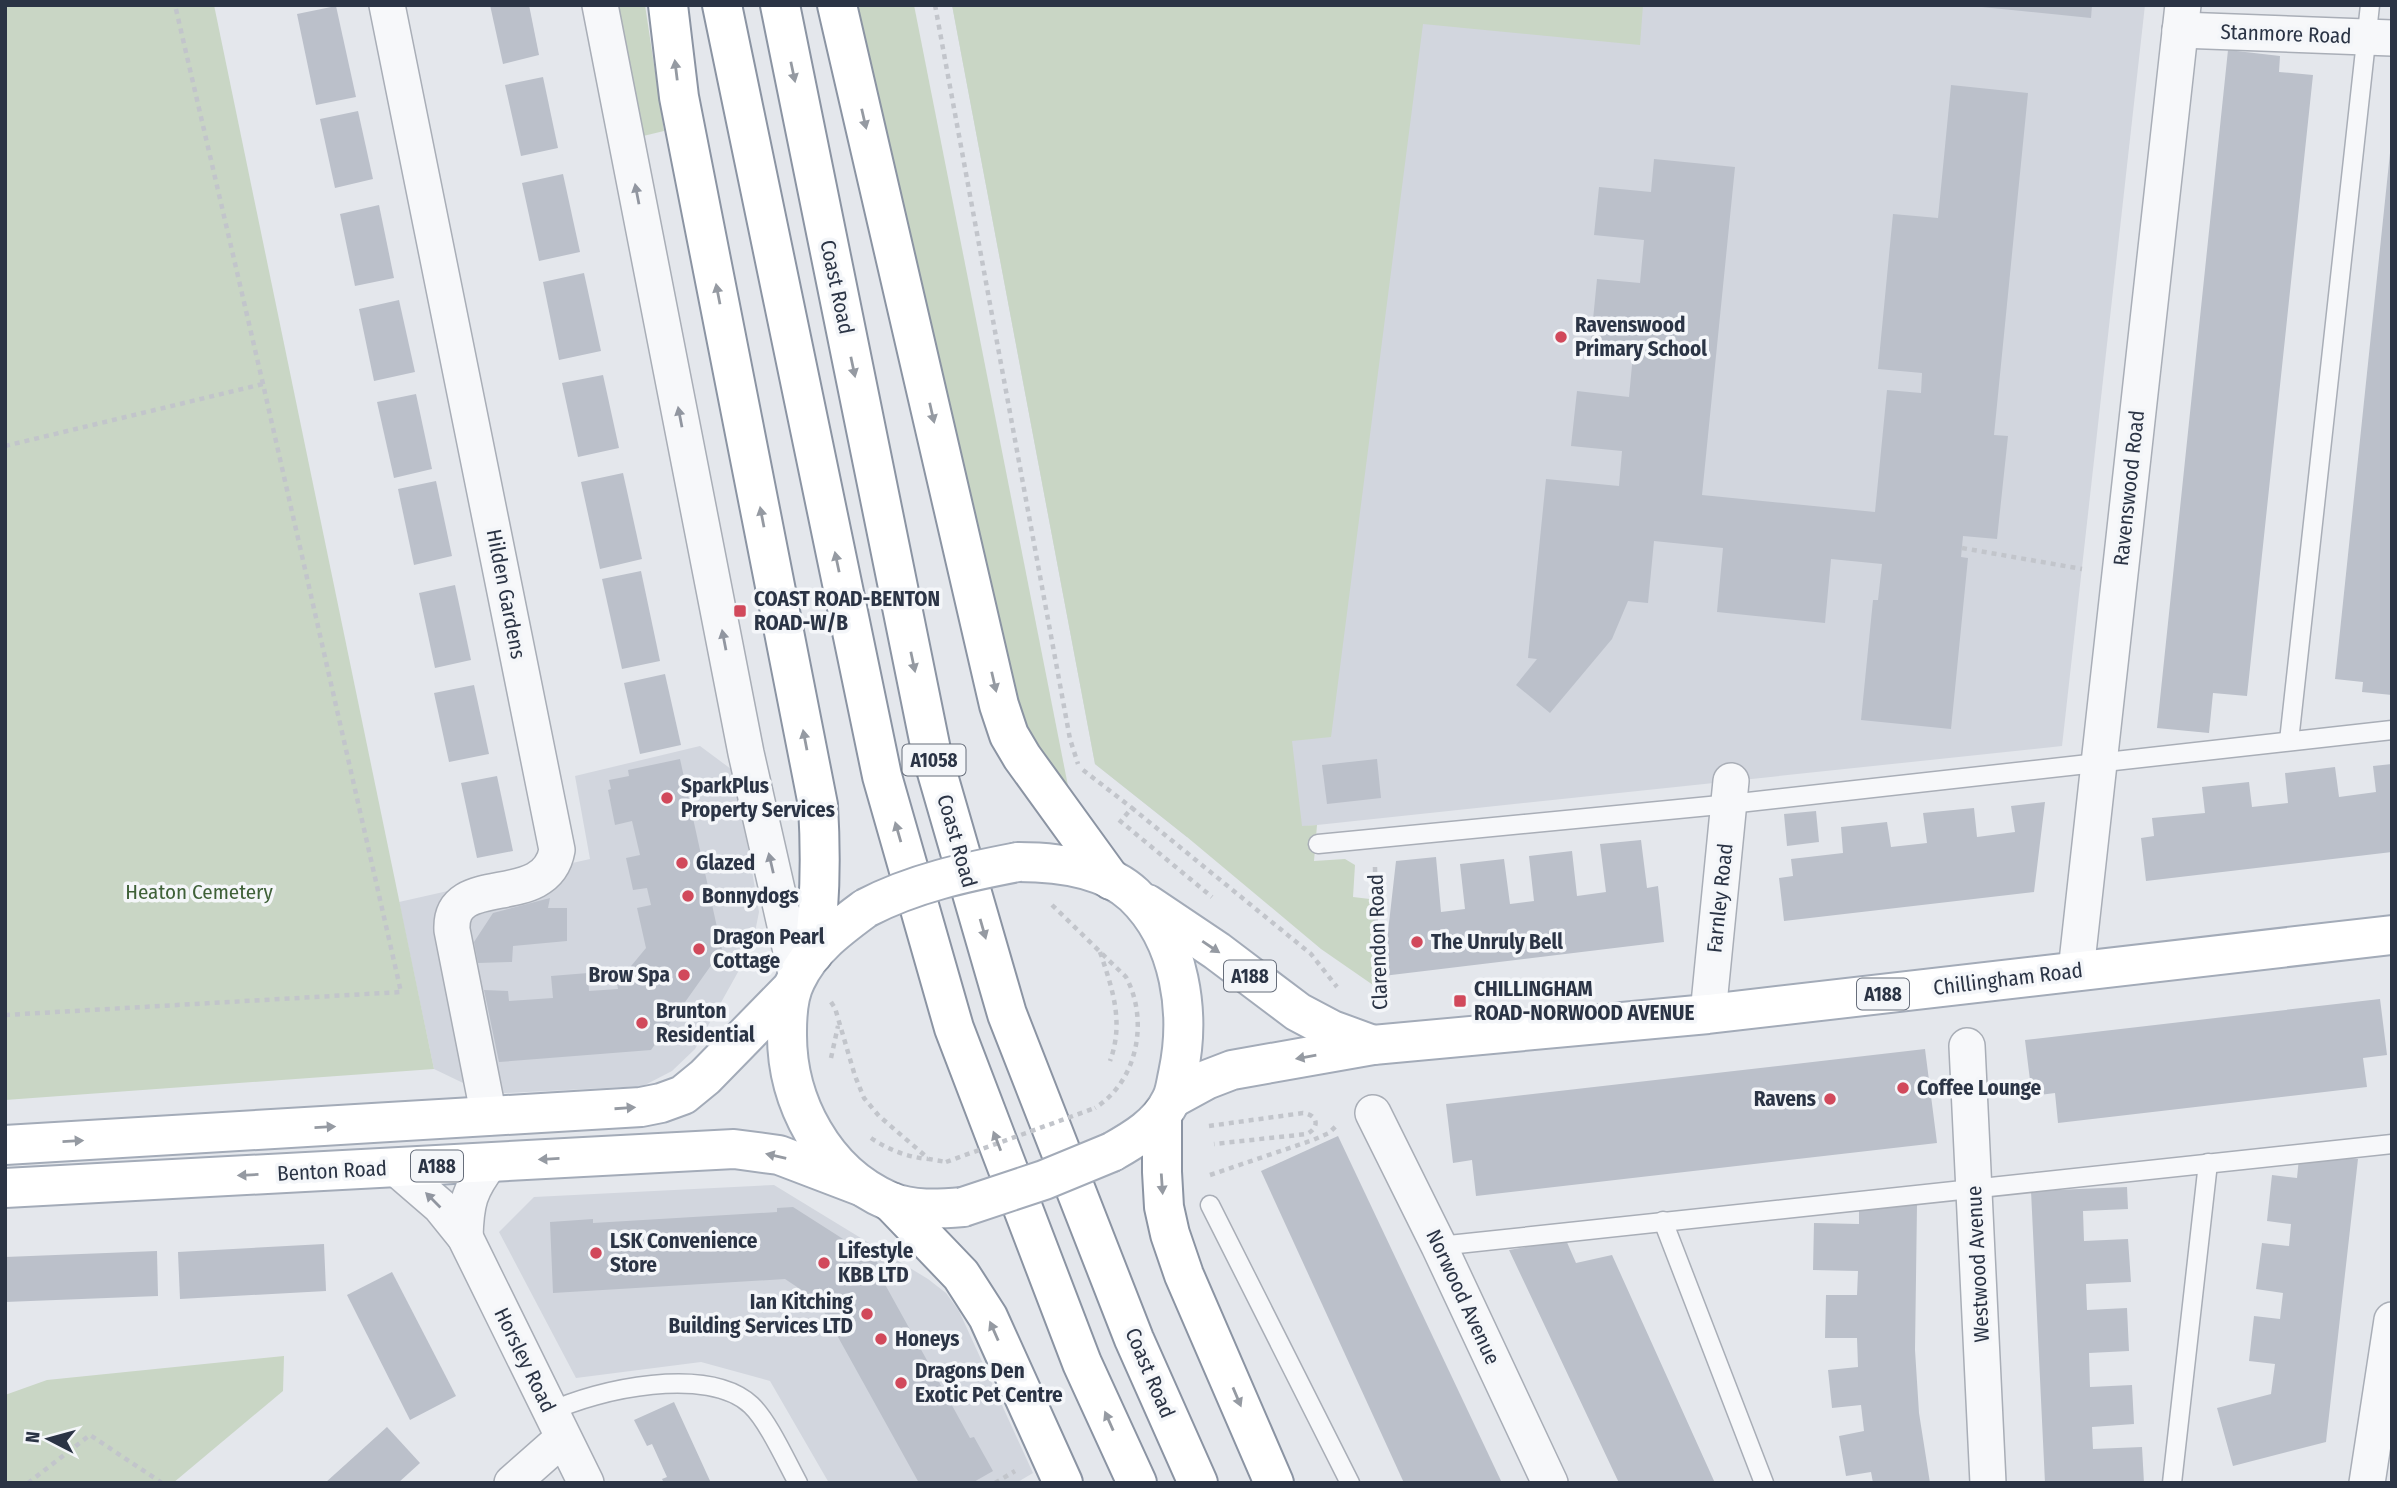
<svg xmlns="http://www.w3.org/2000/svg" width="2397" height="1488" viewBox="0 0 2397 1488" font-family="'Fira Sans Condensed',sans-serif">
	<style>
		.built { fill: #d2d6de }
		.green { fill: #c9d6c5 }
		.building { fill: #bbc0ca }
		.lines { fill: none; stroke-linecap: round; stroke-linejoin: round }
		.lane-casing { stroke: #a9aeb7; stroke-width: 21 }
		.street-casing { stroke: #a9aeb7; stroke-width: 38 }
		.primary-casing { stroke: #a3abb8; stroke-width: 42 }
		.highway-casing { stroke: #8b94a3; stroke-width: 42 }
		.path { stroke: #c2c5cb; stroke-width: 4.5; stroke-dasharray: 5 5; stroke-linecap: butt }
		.lane { stroke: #f7f8fa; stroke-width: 18 }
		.street { stroke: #f7f8fa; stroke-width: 35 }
		.primary { stroke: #fff; stroke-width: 38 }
		.highway { stroke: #fff; stroke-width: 38 }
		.primary-bridge-casing { stroke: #a3abb8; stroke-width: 42; stroke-linecap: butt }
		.path-bridge { stroke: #c2c5cb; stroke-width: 4.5; stroke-dasharray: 5 5; stroke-linecap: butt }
		.primary-bridge { stroke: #fff; stroke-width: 38 }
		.oneway { fill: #959aa2 }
		.oneway2 { fill: #9196a0 }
		.poi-dot { fill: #d1495b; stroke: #f4f6f9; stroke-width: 2.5 }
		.labels { text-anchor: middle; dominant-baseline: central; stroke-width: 7; stroke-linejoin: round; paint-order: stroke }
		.shield { fill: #f4f6f9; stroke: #676e7b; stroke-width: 2 }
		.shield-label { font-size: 19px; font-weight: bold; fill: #2b3445 }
		.street-label { font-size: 21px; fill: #2b3445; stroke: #f4f6f9 }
		.poi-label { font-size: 21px; font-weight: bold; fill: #2b3445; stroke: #f4f6f9; text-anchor: start }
		.park-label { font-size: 21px; fill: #3f6138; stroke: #f4f6f9 }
	</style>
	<rect width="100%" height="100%" fill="#e4e7ec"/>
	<g class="built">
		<polygon points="952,5 2145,5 2062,746 1317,825 1187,837 1095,764"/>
		<polygon points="700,746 735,772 759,912 752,947 695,1049 672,1071 643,1086 486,1094 434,1069 399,902 590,859 575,776"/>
		<polygon points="774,1185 928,1279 946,1293 959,1311 1033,1473 1016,1483 829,1483 770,1381 701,1362 576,1378 499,1232 534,1197"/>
	</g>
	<g class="green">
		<polygon points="5,5 214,5 434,1069 5,1100"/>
		<polygon points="614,5 645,5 664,131 639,137"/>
		<polygon points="853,5 914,5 1069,791 1042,756 1018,711"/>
		<polygon points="952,5 1643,5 1640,45 1423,24 1331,737 1292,741 1302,826 1317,825 1314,861 1345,859 1355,865 1353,897 1378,900 1373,985 1321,949 1187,837 1095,764"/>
		<polygon points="284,1356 283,1391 173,1483 5,1483 5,1395 47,1380"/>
	</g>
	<g class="building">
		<polygon points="490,5 529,5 539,55 503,64"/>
		<polygon points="1982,5 2092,5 2091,18 1982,7"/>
		<polygon points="336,6 356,97 316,105 297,14"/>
		<polygon points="2228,50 2280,56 2279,72 2313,75 2247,696 2213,693 2209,733 2157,728"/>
		<polygon points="543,77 558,148 521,156 505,85"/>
		<polygon points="1951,85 2028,93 1994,435 2008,436 1997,539 1963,536 1961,557 1968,558 1951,729 1861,720 1873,600 1878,600 1882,564 1831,559 1825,623 1717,612 1723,548 1654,541 1648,603 1628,601 1612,639 1550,713 1516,685 1537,659 1528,658 1546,479 1619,486 1622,451 1571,446 1577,391 1629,397 1633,355 1590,350 1597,279 1640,283 1644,240 1594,235 1599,187 1651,192 1654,159 1735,167 1702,495 1875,512 1887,390 1921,393 1922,373 1878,369 1893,214 1938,218"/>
		<polygon points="358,111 373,179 335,188 320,119"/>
		<polygon points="2390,153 2392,153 2392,695 2362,692 2363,682 2335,679"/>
		<polygon points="563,174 580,252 539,261 522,183"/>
		<polygon points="379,205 394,278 355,286 340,214"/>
		<polygon points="584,273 601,351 559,360 543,282"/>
		<polygon points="399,300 415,372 374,381 359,309"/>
		<polygon points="603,375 619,448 578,457 562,383"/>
		<polygon points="416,394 432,469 394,478 377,402"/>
		<polygon points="623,473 642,559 600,569 581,482"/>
		<polygon points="436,481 452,556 414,565 398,489"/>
		<polygon points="641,571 660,661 622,669 602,579"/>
		<polygon points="455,585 471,660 435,668 419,593"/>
		<polygon points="665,674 681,745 640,754 624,683"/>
		<polygon points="474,685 489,754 449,762 434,693"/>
		<polygon points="680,759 722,950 651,1050 499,1062 484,990 508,991 509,1001 553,998 551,976 588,973 589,991 618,989 617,983 646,948 637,908 651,905 647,888 633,890 626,858 640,855 632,821 615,825 608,790 611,789 609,780 629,776 628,770"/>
		<polygon points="1377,759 1381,798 1327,804 1322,765"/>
		<polygon points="2392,764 2392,852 2146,881 2141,838 2154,836 2152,818 2205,813 2202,787 2249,782 2252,807 2288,803 2285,773 2335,767 2339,797 2376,792 2373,766"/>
		<polygon points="497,776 513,851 477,858 461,783"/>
		<polygon points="2045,802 2034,892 1784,921 1779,878 1793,876 1791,859 1843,853 1841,827 1887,822 1891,847 1927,843 1923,813 1974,808 1977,837 2015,832 2011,806"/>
		<polygon points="1816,811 1819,842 1787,846 1784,814"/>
		<polygon points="1641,840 1647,888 1658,886 1664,942 1383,976 1396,861 1436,857 1441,912 1465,909 1460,864 1504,859 1510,904 1534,901 1529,856 1572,851 1577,896 1606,892 1600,844"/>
		<polygon points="550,898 548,908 567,908 567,941 513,946 512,962 478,963 474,942 493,913"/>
		<polygon points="2380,999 2387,1055 2363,1058 2367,1087 2058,1123 2055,1093 2032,1096 2025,1040"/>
		<polygon points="1925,1049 1937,1143 1476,1196 1472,1160 1453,1163 1446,1104"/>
		<polygon points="1338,1136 1502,1483 1404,1483 1261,1171"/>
		<polygon points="2322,1154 2358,1159 2326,1442 2233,1466 2217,1408 2271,1394 2275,1364 2249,1361 2254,1316 2280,1319 2283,1293 2256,1289 2262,1243 2289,1246 2291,1224 2267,1221 2272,1175 2297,1178 2299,1158 2321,1161"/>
		<polygon points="2127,1187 2128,1209 2083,1211 2084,1241 2128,1239 2131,1282 2086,1284 2087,1310 2127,1308 2129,1351 2089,1353 2090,1387 2132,1385 2134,1424 2092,1427 2093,1449 2142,1447 2144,1483 2045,1483 2031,1191"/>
		<polygon points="1859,1205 1917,1205 1915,1350 1919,1413 1930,1483 1873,1483 1871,1472 1846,1476 1839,1436 1864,1431 1861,1405 1832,1408 1828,1370 1858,1367 1857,1338 1825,1338 1826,1295 1857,1295 1858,1271 1813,1270 1814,1223 1859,1224"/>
		<polygon points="793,1207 876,1260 885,1277 882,1279 970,1438 974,1437 993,1471 972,1483 919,1483 818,1301 785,1279 553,1293 550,1222 593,1219 593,1223 777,1212 777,1208"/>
		<polygon points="1566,1240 1576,1263 1612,1255 1715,1483 1619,1483 1509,1250"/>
		<polygon points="324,1244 326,1291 180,1299 178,1252"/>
		<polygon points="157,1251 158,1296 5,1302 5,1257"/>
		<polygon points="392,1272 456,1396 410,1420 347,1295"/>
		<polygon points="674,1402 711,1483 664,1483 662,1479 667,1477 652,1444 647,1446 634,1420"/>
		<polygon points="387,1427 420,1463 398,1483 325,1483"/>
	</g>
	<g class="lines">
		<g class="lane-casing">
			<g id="lane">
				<polyline points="2289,741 2370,5"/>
				<polyline points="1318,844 1730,804 2392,730"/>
				<polyline points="1210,1205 1350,1483"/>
				<polyline points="1663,1221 1764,1483"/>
				<polyline points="1439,1246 2392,1144"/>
				<path d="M550,1412C597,1389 708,1365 751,1405C768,1421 786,1461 798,1483"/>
				<polyline points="2172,1483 2208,1163"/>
			</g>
		</g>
		<g class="street-casing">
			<g id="street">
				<path d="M387,5L557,850C546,912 449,869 452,930L489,1117"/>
				<polyline points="600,5 746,753 797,978"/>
				<polyline points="2180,30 2392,38"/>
				<polyline points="2076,971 2183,5"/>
				<polyline points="1708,1014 1731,781"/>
				<polyline points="1967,1046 1988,1483"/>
				<polyline points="1373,1113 1439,1246 1550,1483"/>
				<polyline points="396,1168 440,1206 465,1237 586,1483"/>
				<path d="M465,1237C466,1203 469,1190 490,1163"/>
				<polyline points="512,1483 563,1438"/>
				<polyline points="2367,1483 2392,1320"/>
			</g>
		</g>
		<g class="primary-casing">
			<g id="primary">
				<path d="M1018,862C1056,862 1104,867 1134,895C1181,940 1191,1014 1178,1074C1176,1083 1175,1093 1171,1100C1159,1125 1135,1139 1112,1152"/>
				<polyline points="1147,904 1217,951 1298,1012 1332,1030 1373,1045"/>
				<path d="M866,908C839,928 811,948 796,980C788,995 787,1015 787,1032C786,1101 824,1173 889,1201C912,1211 939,1209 963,1207"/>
				<polyline points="1173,1098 1206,1080 1232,1070 1373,1045 1708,1014 2392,935"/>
				<polyline points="5,1145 641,1107 661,1103 683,1095 705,1077 792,988"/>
				<polyline points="5,1188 734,1149 779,1155 863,1187"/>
			</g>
		</g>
		<g class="highway-casing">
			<g id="highway">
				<path d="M668,5L679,97L818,805C821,855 821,903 813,954"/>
				<polyline points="722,5 882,776 954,1028 1082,1363 1137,1483"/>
				<polyline points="780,5 932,755 1007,1014 1134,1339 1198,1483"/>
				<polyline points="837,5 999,705 1009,735 1022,757 1111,880"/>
				<polyline points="1162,1115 1162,1172 1164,1207 1170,1234 1184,1275 1274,1483"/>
				<polyline points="891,1202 961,1275 988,1317 1063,1483"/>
			</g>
		</g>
		<g class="path">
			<polyline points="935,5 1070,739 1078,764"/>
			<polyline points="5,446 263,384"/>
			<polyline points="1962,548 2082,569"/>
			<polyline points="1083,770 1132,808"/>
			<polyline points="1125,816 1132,808 1311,954 1337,987"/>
			<polyline points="1119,820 1212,897"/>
			<polyline points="1375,867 1377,1005"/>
			<path d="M1052,905L1126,977C1149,1020 1138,1081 1095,1108"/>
			<path d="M1100,952C1113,990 1124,1023 1110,1061"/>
			<polyline points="831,1002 835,1008 855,1076 864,1098 879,1116 929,1159 946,1162"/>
			<polyline points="5,1015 401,992 263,384 175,5"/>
			<polyline points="831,1058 838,1026"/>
			<path d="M1209,1126L1303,1113C1318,1115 1320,1127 1307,1134L1214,1144"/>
			<path d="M871,1138C889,1150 907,1157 928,1159"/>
			<polyline points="1210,1175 1313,1140 1329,1133 1337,1125"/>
			<polyline points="28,1483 90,1435 162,1483"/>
			<polyline points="995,1483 1015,1471"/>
		</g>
		<use href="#lane" class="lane"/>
		<use href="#street" class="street"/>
		<use href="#primary" class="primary"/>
		<use href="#highway" class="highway"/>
		<g class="primary-bridge-casing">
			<g id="primary-bridge">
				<path d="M866,908C914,883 966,872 1018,862"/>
				<polyline points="963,1207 1044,1180 1112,1152"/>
			</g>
		</g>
		<polyline class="path-bridge" points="946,1162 1095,1108"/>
		<use href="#primary-bridge" class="primary-bridge"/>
	</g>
	<defs><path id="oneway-solid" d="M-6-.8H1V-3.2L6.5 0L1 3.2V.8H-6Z" transform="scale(1.75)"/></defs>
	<g class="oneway">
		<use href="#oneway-solid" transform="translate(676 70) rotate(-97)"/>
		<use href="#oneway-solid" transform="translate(793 72) rotate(78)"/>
		<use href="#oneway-solid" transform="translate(864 119) rotate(77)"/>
		<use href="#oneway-solid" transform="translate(718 294) rotate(-101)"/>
		<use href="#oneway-solid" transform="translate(853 367) rotate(78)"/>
		<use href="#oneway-solid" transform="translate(932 413) rotate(77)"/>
		<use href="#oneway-solid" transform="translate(762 517) rotate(-101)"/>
		<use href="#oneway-solid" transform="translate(837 562) rotate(-102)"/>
		<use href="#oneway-solid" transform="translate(913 662) rotate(78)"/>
		<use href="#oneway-solid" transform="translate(994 682) rotate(77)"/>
		<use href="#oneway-solid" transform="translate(805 740) rotate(-101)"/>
		<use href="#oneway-solid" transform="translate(898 832) rotate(-106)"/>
		<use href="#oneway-solid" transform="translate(983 929) rotate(74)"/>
		<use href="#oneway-solid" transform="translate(1211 947) rotate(34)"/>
		<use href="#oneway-solid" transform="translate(1306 1057) rotate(170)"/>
		<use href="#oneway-solid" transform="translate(625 1108) rotate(-4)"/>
		<use href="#oneway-solid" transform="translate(325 1127) rotate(-3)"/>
		<use href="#oneway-solid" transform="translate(73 1141) rotate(-3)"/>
		<use href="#oneway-solid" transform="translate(997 1141) rotate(-111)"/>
		<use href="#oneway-solid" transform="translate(776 1156) rotate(-167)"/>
		<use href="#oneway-solid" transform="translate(549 1159) rotate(177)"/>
		<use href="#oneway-solid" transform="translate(248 1175) rotate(177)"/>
		<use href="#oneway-solid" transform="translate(1162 1184) rotate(86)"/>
		<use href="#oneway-solid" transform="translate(994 1331) rotate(-114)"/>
		<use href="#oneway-solid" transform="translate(1237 1397) rotate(67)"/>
		<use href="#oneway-solid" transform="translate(1109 1421) rotate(-114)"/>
	</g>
	<g class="oneway2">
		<use href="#oneway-solid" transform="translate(637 194) rotate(-101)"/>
		<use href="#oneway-solid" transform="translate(680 417) rotate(-101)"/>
		<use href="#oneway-solid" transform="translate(724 640) rotate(-101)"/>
		<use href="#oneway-solid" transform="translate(771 863) rotate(-103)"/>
		<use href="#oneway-solid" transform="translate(433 1200) rotate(-135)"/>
	</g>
	<g class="poi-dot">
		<circle cx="1561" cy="337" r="7"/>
		<rect x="733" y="604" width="14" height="14" rx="3.5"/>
		<circle cx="667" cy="798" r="7"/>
		<circle cx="682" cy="863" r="7"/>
		<circle cx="688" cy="896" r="7"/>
		<circle cx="1417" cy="942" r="7"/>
		<circle cx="699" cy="949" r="7"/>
		<circle cx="684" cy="975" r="7"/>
		<rect x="1453" y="994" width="14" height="14" rx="3.5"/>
		<circle cx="642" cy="1023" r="7"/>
		<circle cx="1903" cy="1088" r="7"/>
		<circle cx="1830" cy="1099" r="7"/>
		<circle cx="596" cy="1253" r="7"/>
		<circle cx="824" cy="1263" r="7"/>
		<circle cx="867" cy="1314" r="7"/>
		<circle cx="881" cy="1339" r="7"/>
		<circle cx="901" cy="1383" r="7"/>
	</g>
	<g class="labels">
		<g class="shield">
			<rect x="902.5" y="744.5" width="63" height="31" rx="5"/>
			<rect x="1224" y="960.5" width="52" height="31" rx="5"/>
			<rect x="1857" y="978.5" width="52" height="31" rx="5"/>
			<rect x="411" y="1150.5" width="52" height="31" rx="5"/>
		</g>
		<g class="shield-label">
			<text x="934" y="760">A1058</text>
			<text x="1250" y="976">A188</text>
			<text x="1883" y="994">A188</text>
			<text x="437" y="1166">A188</text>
		</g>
		<g class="street-label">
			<text transform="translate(2286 34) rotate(2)">Stanmore Road</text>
			<text transform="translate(837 287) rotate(78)">Coast Road</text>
			<text transform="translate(2129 488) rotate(-84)">Ravenswood Road</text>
			<text transform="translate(506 594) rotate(79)">Hilden Gardens</text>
			<text transform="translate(957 841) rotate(74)">Coast Road</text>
			<text transform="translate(1720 898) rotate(-84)">Farnley Road</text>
			<text transform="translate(1378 942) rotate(-92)">Clarendon Road</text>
			<text transform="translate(2008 979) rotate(-7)">Chillingham Road</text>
			<text transform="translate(332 1171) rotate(-3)">Benton Road</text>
			<text transform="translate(1978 1264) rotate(-93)">Westwood Avenue</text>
			<text transform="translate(1463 1297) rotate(65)">Norwood Avenue</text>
			<text transform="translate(525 1360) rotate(64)">Horsley Road</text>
			<text transform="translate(1150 1373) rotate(67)">Coast Road</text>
		</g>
		<g class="poi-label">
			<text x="1575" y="325">Ravenswood<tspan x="1575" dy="24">Primary School</tspan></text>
			<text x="754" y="599">COAST ROAD-BENTON<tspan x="754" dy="24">ROAD-W/B</tspan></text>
			<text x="681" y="786">SparkPlus<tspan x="681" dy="24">Property Services</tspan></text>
			<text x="696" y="863">Glazed</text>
			<text x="702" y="896">Bonnydogs</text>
			<text x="713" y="937">Dragon Pearl<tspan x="713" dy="24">Cottage</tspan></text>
			<text x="1431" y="942">The Unruly Bell</text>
			<text x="670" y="975" text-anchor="end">Brow Spa</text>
			<text x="1474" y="989">CHILLINGHAM<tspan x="1474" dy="24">ROAD-NORWOOD AVENUE</tspan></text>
			<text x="656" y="1011">Brunton<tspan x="656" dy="24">Residential</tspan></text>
			<text x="1917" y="1088">Coffee Lounge</text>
			<text x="1816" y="1099" text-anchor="end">Ravens</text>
			<text x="610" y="1241">LSK Convenience<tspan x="610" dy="24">Store</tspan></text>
			<text x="838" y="1251">Lifestyle<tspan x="838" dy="24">KBB LTD</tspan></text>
			<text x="853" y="1302" text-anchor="end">Ian Kitching<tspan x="853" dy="24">Building Services LTD</tspan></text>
			<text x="895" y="1339">Honeys</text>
			<text x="915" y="1371">Dragons Den<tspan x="915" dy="24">Exotic Pet Centre</tspan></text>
		</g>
		<g class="park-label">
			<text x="199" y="892">Heaton Cemetery</text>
		</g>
	</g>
	<rect width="2397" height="1488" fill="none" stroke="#2b3445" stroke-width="14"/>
	<g transform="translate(49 1439) rotate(276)" stroke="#f4f6f9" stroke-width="5" paint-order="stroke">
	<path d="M0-5L12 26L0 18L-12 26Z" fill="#2b3445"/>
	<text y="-10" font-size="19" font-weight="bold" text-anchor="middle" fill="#2b3445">N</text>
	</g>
</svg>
